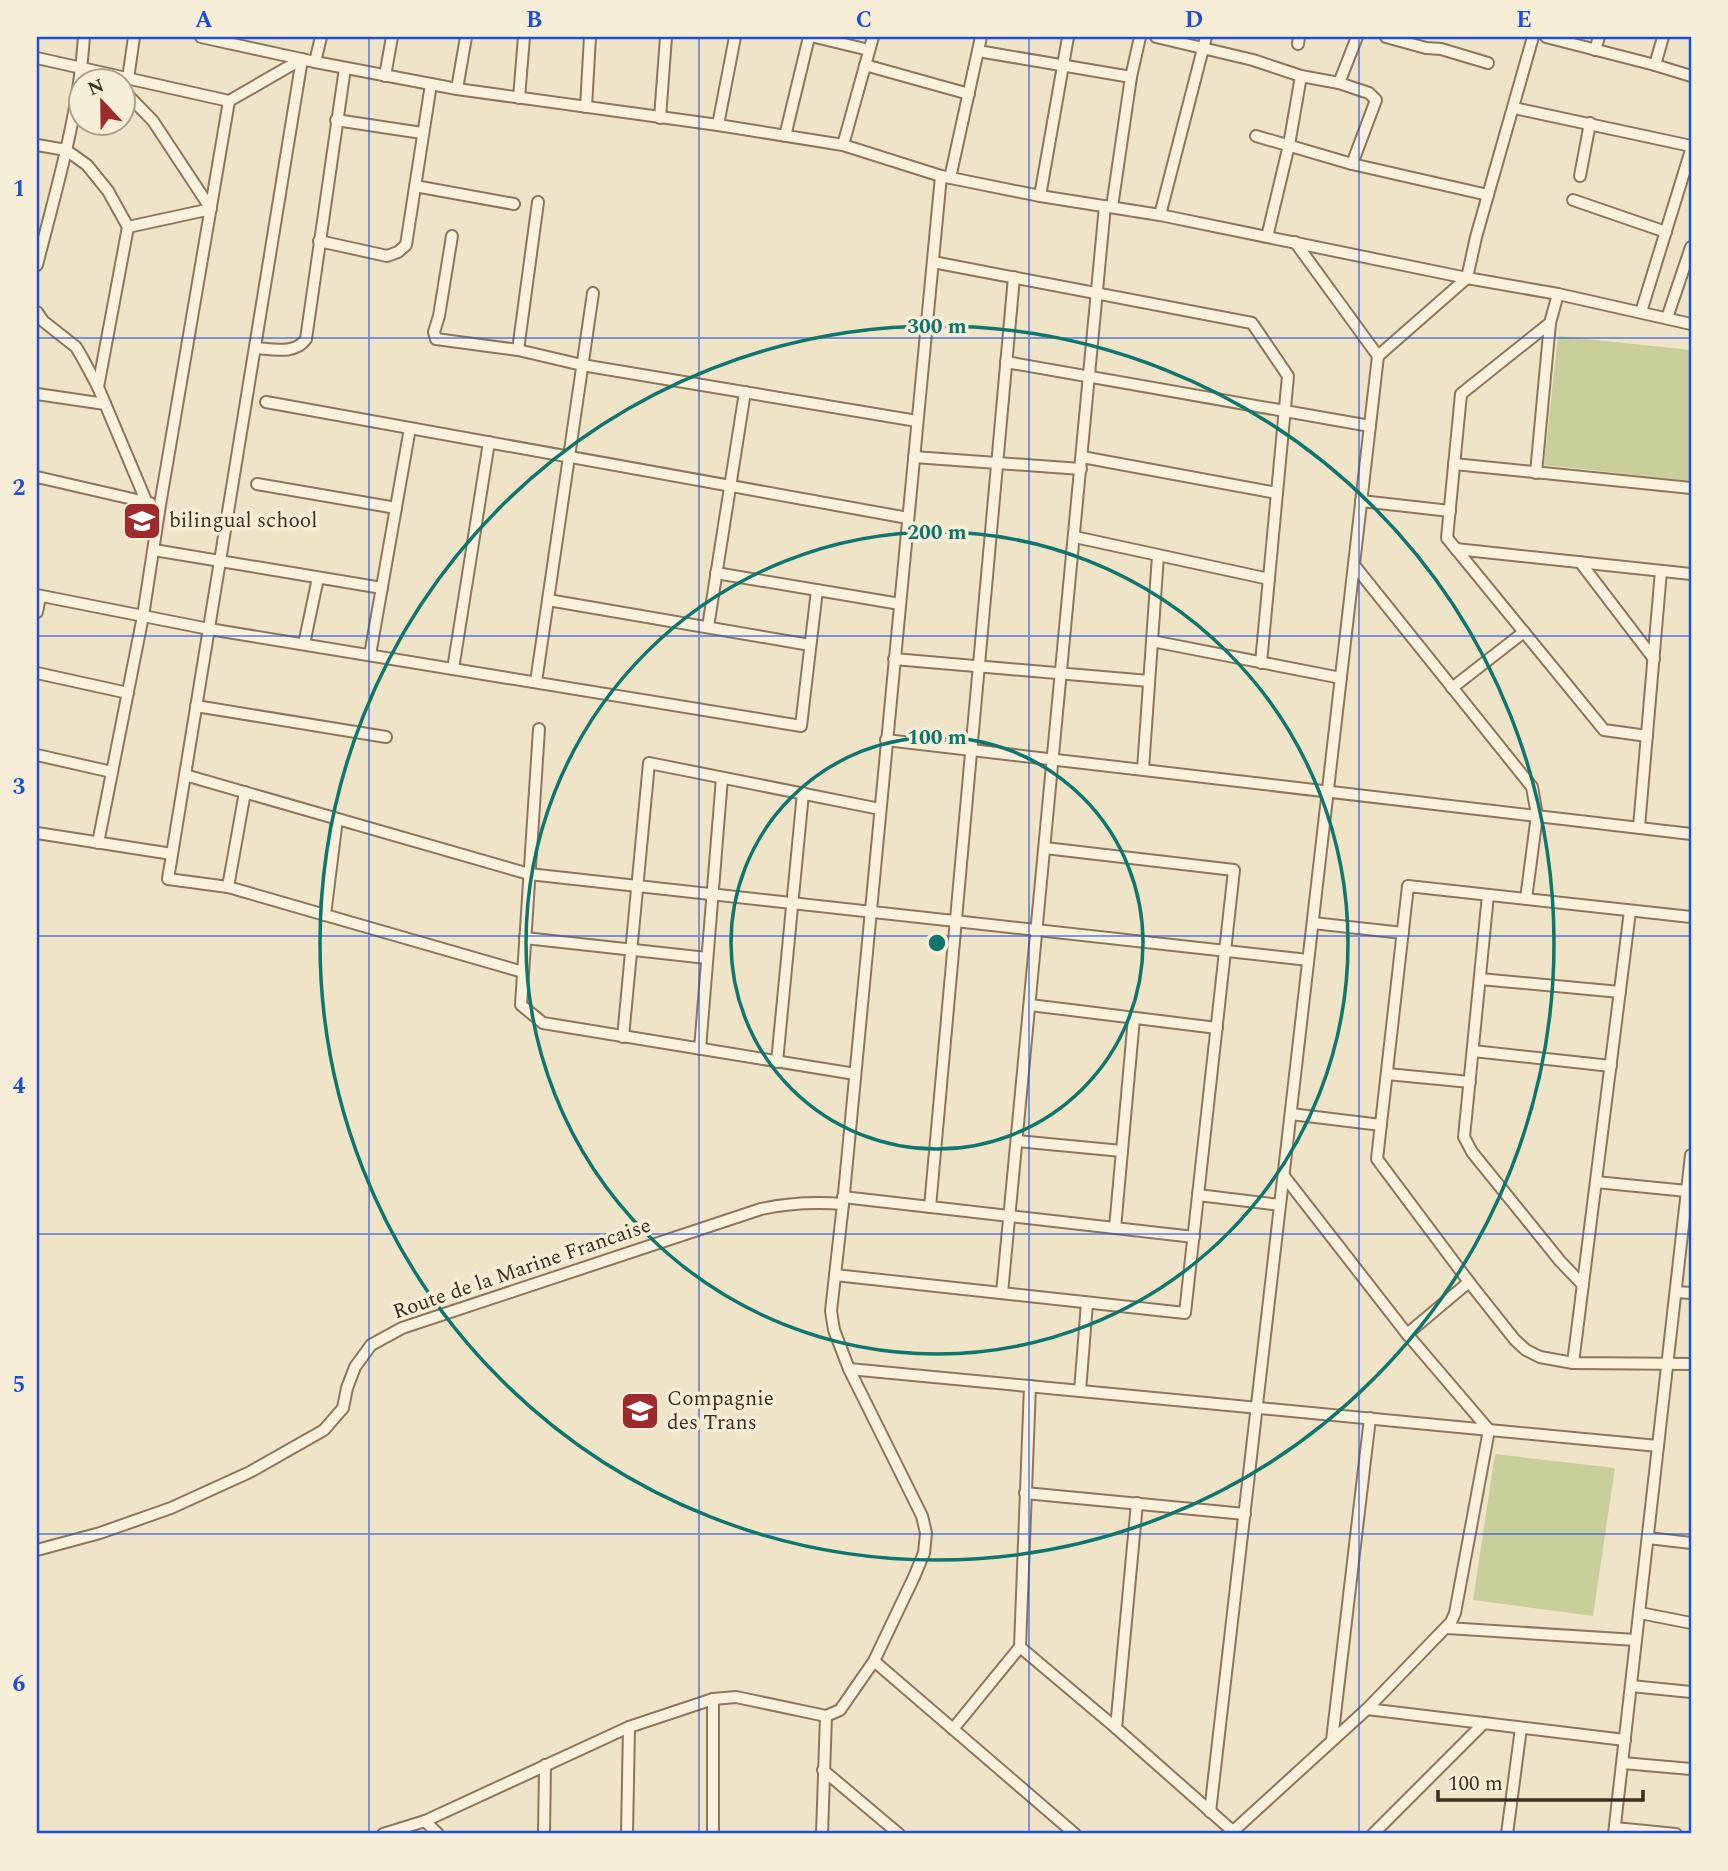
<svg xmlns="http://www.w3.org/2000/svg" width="1728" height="1871" viewBox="0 0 1728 1871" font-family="Spectral,serif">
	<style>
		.grass { fill: #c9cf9b }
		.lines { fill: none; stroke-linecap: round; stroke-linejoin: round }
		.minor-casing { stroke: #8d765c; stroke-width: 14 }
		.minor { stroke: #faf1dc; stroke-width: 10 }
		.grid { fill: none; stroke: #1d4ed8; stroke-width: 2; stroke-opacity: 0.55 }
		.ring { fill: none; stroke: #0f766e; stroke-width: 3.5 }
		.labels { text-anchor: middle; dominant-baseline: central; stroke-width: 7; stroke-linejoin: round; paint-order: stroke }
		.poi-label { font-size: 21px; fill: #3d2e20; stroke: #f7eed8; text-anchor: start }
		.street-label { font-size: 21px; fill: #3d2e20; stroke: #f7eed8 }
		.centre { fill: #0f766e; stroke: #f7eed8; stroke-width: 3.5 }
		.ring-label { font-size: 21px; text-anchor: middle; font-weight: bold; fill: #0f766e; stroke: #f7eed8; stroke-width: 7; stroke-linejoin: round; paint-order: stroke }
		.neatline { fill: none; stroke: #1d4ed8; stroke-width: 2.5 }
		.grid-label { font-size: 23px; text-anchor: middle; font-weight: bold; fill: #1d4ed8 }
	</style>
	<rect width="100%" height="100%" fill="#f0e4c8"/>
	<g class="grass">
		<polygon points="1558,336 1691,350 1691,481 1544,465"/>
		<polygon points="1495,1454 1615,1468 1593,1616 1473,1600"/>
	</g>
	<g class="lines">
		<g class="minor-casing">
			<g id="minor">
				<polyline points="201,37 315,62 457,89 718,125 843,145 941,176 1040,196 1160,215 1467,278 1558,294 1691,324"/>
				<polyline points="815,37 869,50"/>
				<polyline points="1156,37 1253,60 1301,76 1339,83 1369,93 1376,100 1352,164"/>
				<polyline points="1386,37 1426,48 1441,49 1488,63"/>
				<polyline points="1546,37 1655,65 1691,76"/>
				<polyline points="1298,44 1299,37"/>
				<polyline points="1595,50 1599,37"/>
				<polyline points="978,51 1131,77"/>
				<polyline points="37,58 229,101 302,59"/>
				<polyline points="302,59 168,879 228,887 523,972"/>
				<polyline points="315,62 321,37"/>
				<polyline points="865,65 969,94"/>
				<polyline points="1655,65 1663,37"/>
				<polyline points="385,76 392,37"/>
				<polyline points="128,79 134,37"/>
				<polyline points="1339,83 1357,37"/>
				<polyline points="122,89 153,121 211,209 128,227"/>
				<polyline points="457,89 466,37"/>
				<polyline points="519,98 524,37"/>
				<polyline points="586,107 590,37"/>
				<polyline points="1514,108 1691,146"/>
				<polyline points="660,118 666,37"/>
				<polyline points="336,120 422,133"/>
				<polyline points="718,125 735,37"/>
				<polyline points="785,136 809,37"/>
				<polyline points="1256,136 1352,164 1488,195"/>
				<polyline points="37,145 66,150 87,165 108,191 128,227 98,387"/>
				<polyline points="843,145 873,37"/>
				<polyline points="1580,176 1590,123"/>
				<polyline points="950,178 981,37"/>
				<polyline points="415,186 514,204"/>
				<polyline points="1040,196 1068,37"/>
				<polyline points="1573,200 1666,232"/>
				<polyline points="1112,207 1131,77 1140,37"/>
				<polyline points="1160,215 1206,37"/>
				<polyline points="452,236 439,316 434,332 436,339 518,350 582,365 917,421"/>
				<polyline points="1267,237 1289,145 1301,76"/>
				<polyline points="319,241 387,256 398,252 406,245 431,84"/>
				<polyline points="1295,242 1378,356"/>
				<polyline points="933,262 1252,323 1288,376 1261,663"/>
				<path d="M37,265C56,190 79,114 84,37"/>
				<polyline points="37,312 43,321 76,347 83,359 98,387 147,503"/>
				<polyline points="1641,312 1691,150"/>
				<polyline points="1667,318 1691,247"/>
				<polyline points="1550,323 1461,394 1447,538 1604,730 1647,736"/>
				<path d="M255,348C272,349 295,355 306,339L345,68"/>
				<polyline points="518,350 538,202"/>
				<polyline points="1006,362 1370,426"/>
				<polyline points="37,394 105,404"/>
				<polyline points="266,402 908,518"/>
				<polyline points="914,457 1081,469"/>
				<polyline points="1082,457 1277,493"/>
				<polyline points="1454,464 1691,488"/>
				<polyline points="1536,473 1550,323 1558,294"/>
				<polyline points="37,477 150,503"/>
				<polyline points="257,484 396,508"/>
				<polyline points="1361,501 1450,511"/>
				<polyline points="1075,537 1269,579"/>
				<polyline points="1456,549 1691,574"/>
				<polyline points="154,550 382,588"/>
				<polyline points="1580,562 1654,659"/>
				<polyline points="1354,565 1532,787 1537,815 1526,899"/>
				<polyline points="716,573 900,604"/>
				<polyline points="37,595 209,629 801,726 817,590"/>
				<polyline points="548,600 810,645"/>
				<polyline points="37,612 40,596"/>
				<polyline points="708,627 745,392"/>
				<polyline points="1152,641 1341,678"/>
				<polyline points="304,644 318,578"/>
				<polyline points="370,655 410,428"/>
				<polyline points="894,659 1149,681"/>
				<polyline points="453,669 489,442"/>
				<polyline points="37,673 128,693"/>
				<polyline points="536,682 593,293"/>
				<polyline points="1452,688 1524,632"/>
				<polyline points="196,706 386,737"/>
				<polyline points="539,729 521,1005 543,1023 855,1074"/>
				<polyline points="886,740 1691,834"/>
				<polyline points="37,755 112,772"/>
				<polyline points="1143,769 1158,556"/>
				<polyline points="185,775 529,874 1308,960"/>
				<polyline points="1639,827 1661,571"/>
				<polyline points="37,833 172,854"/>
				<polyline points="98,843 143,616 160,505 229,101"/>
				<polyline points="228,887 245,792"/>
				<polyline points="1488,895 1464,1137 1472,1152 1560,1261 1583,1285"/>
				<polyline points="325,915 337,819"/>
				<polyline points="1691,917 1408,886 1377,1159 1469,1282 1515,1340 1526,1350 1540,1357 1573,1363 1691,1364"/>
				<polyline points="1313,923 1403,933"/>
				<polyline points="525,938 707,958"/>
				<polyline points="1480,979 1620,992"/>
				<polyline points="1030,1005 1217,1028"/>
				<polyline points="623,1037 649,763 880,809"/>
				<polyline points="700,1049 722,778"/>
				<polyline points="1473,1051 1611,1066"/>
				<polyline points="777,1062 803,793"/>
				<polyline points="1387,1074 1470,1082"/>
				<polyline points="1291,1114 1381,1125"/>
				<polyline points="1017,1141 1122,1151"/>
				<polyline points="1596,1182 1687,1191"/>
				<polyline points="1198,1195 1280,1205"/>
				<polyline points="843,1197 1194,1237"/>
				<polyline points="930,1207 1014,277"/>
				<polyline points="1115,1228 1134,1018"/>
				<polyline points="835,1275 1185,1313 1234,870 1045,848"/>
				<polyline points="1676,1292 1691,1293"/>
				<polyline points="1002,1293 1105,206"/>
				<polyline points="1407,1334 1469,1282"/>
				<polyline points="1573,1363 1630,911"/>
				<polyline points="849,1369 1658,1446"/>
				<polyline points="1080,1391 1087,1303"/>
				<polyline points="1025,1493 1245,1514"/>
				<polyline points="1648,1538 1691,1543"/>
				<path d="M37,1550L100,1533L171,1508L250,1472L324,1430L343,1408L347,1388L355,1367L371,1345L402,1328L761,1209C789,1203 815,1202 843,1204"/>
				<polyline points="1640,1613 1691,1623"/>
				<polyline points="1447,1628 1636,1640"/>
				<polyline points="1020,1647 1116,1728 1236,1834"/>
				<polyline points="874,1661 1075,1834"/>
				<polyline points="1631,1686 1691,1692"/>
				<polyline points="713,1699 713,1834"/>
				<polyline points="1367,1709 1625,1740"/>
				<polyline points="1116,1728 1137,1503"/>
				<polyline points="953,1729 1020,1647 1030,1386"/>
				<polyline points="1332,1740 1370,1418"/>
				<polyline points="1623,1763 1691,1769"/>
				<polyline points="823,1770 899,1834"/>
				<polyline points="1210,1812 1378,356 1467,278 1476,237 1533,37"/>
				<polyline points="425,1821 438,1834"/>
				<polyline points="1615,1828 1676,1834"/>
				<polyline points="383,1834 425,1821 629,1727 713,1699 736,1697 826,1716 840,1710 874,1661 914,1577 924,1553 926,1533 922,1516 849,1369 834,1330 831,1311 843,1204 941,176"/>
				<polyline points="544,1834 545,1765"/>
				<polyline points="627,1834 629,1727"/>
				<polyline points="822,1834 826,1716"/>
				<polyline points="1230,1834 1367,1709 1451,1622 1455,1613 1489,1430 1407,1334 1284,1176"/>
				<polyline points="1373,1834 1484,1723"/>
				<polyline points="1507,1834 1521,1728"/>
				<polyline points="1614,1834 1691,1155"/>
			</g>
		</g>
		<use href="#minor" class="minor"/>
	</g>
	<path class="grid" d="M369,37V1834M699,37V1834M1029,37V1834M1359,37V1834M37,338H1691M37,636H1691M37,936H1691M37,1234H1691M37,1534H1691"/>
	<g class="ring">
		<circle cx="937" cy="943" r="206"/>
		<circle cx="937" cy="943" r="411"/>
		<circle cx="937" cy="943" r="617"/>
	</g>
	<defs>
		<g id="school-square" transform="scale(2.0125)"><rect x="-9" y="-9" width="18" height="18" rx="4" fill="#9e2a2b" stroke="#f7eed8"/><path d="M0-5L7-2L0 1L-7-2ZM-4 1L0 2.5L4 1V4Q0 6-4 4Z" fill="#fff"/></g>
	</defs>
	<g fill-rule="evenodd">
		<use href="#school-square" x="142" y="521"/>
		<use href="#school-square" x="640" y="1411"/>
	</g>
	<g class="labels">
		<g class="poi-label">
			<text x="169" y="521">bilingual school</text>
			<text x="667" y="1399">Compagnie<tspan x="667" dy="24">des Trans</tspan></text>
		</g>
		<g class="street-label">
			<text transform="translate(522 1269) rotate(-19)">Route de la Marine Francaise</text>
		</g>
	</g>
	<circle cx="937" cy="943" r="10" class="centre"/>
	<g class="ring-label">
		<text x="937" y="333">300 m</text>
		<text x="937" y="539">200 m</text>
		<text x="937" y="744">100 m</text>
	</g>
	<rect width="1728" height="1871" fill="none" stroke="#f7eed8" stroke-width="77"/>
	<g transform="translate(102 102) rotate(338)"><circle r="33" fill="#f7eed8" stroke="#ada18e" stroke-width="2"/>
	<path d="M0-5L12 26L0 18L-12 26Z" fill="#9e2a2b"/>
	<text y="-10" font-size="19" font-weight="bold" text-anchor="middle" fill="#3d2e20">N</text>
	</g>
	<path d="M1438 1790v10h205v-10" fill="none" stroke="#3d2e20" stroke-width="3.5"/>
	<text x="1448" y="1790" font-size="21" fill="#3d2e20" stroke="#f7eed8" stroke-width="5" paint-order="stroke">100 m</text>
	<rect x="38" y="38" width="1652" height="1794" class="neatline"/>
	<g class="grid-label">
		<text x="204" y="27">A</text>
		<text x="534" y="27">B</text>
		<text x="864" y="27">C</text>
		<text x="1194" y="27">D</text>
		<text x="1524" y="27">E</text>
		<text x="19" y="196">1</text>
		<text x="19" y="495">2</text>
		<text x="19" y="794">3</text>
		<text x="19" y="1093">4</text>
		<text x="19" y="1392">5</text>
		<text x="19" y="1691">6</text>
	</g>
</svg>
